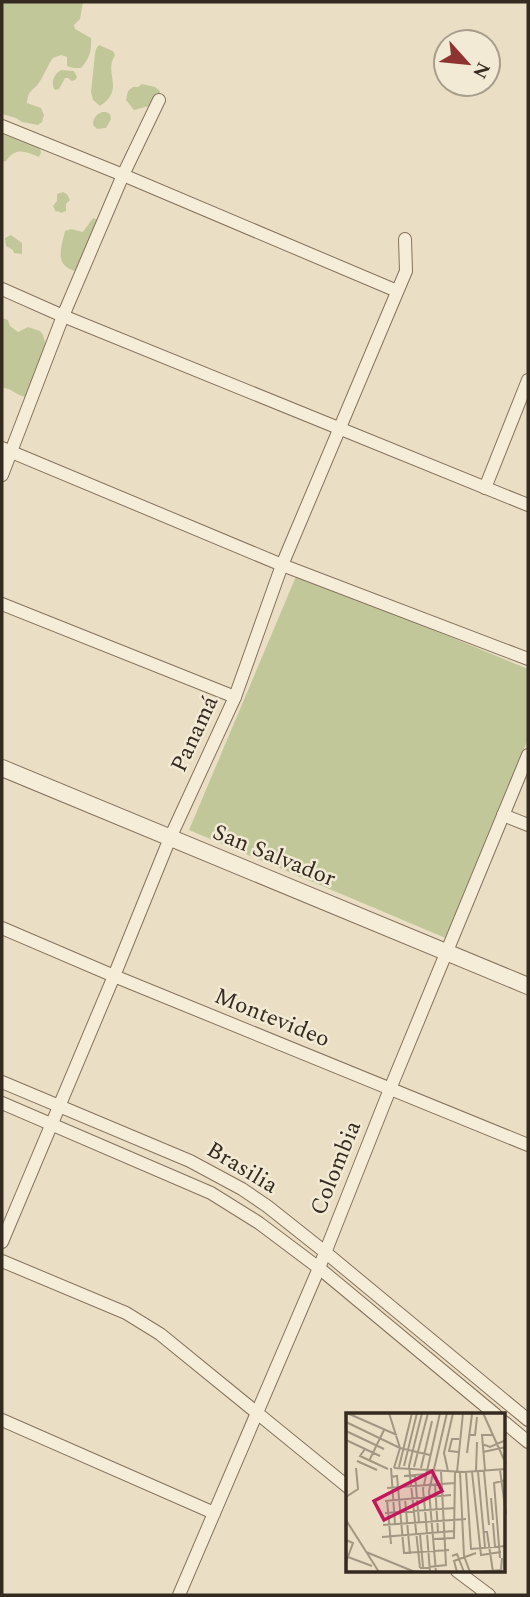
<svg xmlns="http://www.w3.org/2000/svg" width="530" height="1597" viewBox="0 0 530 1597" font-family="Spectral,serif">
	<style>
		.green { fill: #c2c79a }
		.lines { fill: none; stroke-linecap: round; stroke-linejoin: round }
		.minor-casing { stroke: #84725d; stroke-width: 14 }
		.tertiary-casing { stroke: #84725d; stroke-width: 18 }
		.minor { stroke: #f6edd8; stroke-width: 12 }
		.tertiary { stroke: #f6edd8; stroke-width: 16 }
		.labels { text-anchor: middle; dominant-baseline: central; stroke-width: 5; stroke-linejoin: round; paint-order: stroke }
		.street-label { font-size: 23px; fill: #352a20; stroke: #f2ead4 }
		.inset-road { fill: none; stroke: #a29783; stroke-width: 2 }
		.view { fill: #c2185b; fill-opacity: 0.15; stroke: #c2185b; stroke-width: 3.5 }
		.inset-edge { fill: none; stroke: #352a20; stroke-width: 3.5 }
	</style>
	<rect width="100%" height="100%" fill="#eadfc5"/>
	<g class="green">
		<path d="M2,2H83L80,19L74,25L75,29L91,38C92,51 89,59 81,68H73L67,66V57L61,55L53,58C47,66 44,76 38,84C32,92 28,90 27,103L41,108L44,115L42,122L38,125L22,122L16,118L2,114Z"/>
		<path d="M99,45L113,51L115,55C103,74 126,89 100,106L93,100L91,92L95,54L96,49Z"/>
		<path d="M61,70L74,71L77,77L75,80L72,81L68,78H65L59,89L55,90C50,83 54,74 61,70Z"/>
		<polygon points="142,84 155,87 160,91 157,104 134,110 126,100 128,91 133,87 138,87"/>
		<path d="M102,112H106L110,114L111,119L106,128L97,129L93,125C93,118 96,115 102,112Z"/>
		<path d="M2,130L40,147L41,153L39,157C26,152 16,146 6,161L2,162Z"/>
		<polygon points="63,192 67,194 70,200 66,204 66,211 61,213 58,211 56,212 53,206 57,201 57,194"/>
		<path d="M93,218L99,220L79,272C53,267 61,249 65,231L71,229L83,232Z"/>
		<polygon points="11,235 22,243 22,254 14,253 13,250 6,246 5,238"/>
		<path d="M2,318L8,320L10,326L18,332L28,327L40,331L43,335L45,342L44,354L34,372L39,384L26,397C17,396 12,388 2,388Z"/>
		<polygon points="297,574 528,669 528,739 448,939 189,830"/>
	</g>
	<g class="lines">
		<g class="minor-casing">
			<g id="minor">
				<polyline points="2,126 123,175 397,291"/>
				<polyline points="2,289 63,316 528,505"/>
				<polyline points="2,448 282,565 528,659"/>
				<polyline points="2,475 63,316 123,175 159,100"/>
				<polyline points="485,488 528,380"/>
				<polyline points="2,604 235,697"/>
				<polyline points="503,815 528,825"/>
				<polyline points="2,928 114,976 528,1145"/>
				<polyline points="2,1082 190,1161 242,1189 267,1206 325,1252 528,1420"/>
				<polyline points="2,1103 211,1193 259,1223 319,1268 496,1415"/>
				<polyline points="2,1242 114,976 170,838 235,697 282,565 406,271 405,239"/>
				<polyline points="2,1261 126,1313 160,1334 348,1487"/>
				<polyline points="2,1420 214,1513"/>
				<polyline points="504,1422 528,1442"/>
				<polyline points="457,1571 489,1595"/>
				<polyline points="179,1595 319,1268 390,1089 528,755"/>
			</g>
		</g>
		<g class="tertiary-casing">
			<polyline id="tertiary" points="2,768 528,986"/>
		</g>
		<use href="#minor" class="minor"/>
		<use href="#tertiary" class="tertiary"/>
	</g>
	<g class="labels">
		<g class="street-label">
			<text transform="translate(195 734) rotate(-65)">Panamá</text>
			<text transform="translate(274 856) rotate(22)">San Salvador</text>
			<text transform="translate(272 1018) rotate(22)">Montevideo</text>
			<text transform="translate(242 1168) rotate(31)">Brasilia</text>
			<text transform="translate(336 1168) rotate(-68)">Colombia</text>
		</g>
	</g>
	<g transform="translate(346 1413)">
		<rect width="159" height="159" fill="#eadfc5"/>
		<path class="inset-road" d="M1,0L51,22M43,0L54,35L48,55M137,0L160,51M0,9L54,35L84,42M0,18L38,36M123,22H129L131,4M0,27L34,43M136,31L144,34L160,27M19,36L14,43L42,56M112,39L103,38L106,26H113M137,39L160,34M121,40L126,1M11,48L31,57M23,48L38,17M58,53L71,0M53,54L66,0M68,54L82,0M45,55L49,111M48,55L118,59L160,56M75,55L86,8M88,56L83,78L90,159M88,56L101,0M139,57L136,22H147M154,57L160,101M102,58L98,40L107,0M130,58L131,29M138,58L143,112M111,59L117,0M114,59L118,143L124,159M120,59L125,136L160,133M126,59L135,142L155,139M132,59L139,134M69,62L73,109M58,63L80,61M45,64L51,63L58,140L103,137M89,71L92,119M41,75L109,70M0,84L12,76L10,55M145,85L147,107M59,86L64,141M41,87L45,131M39,88L105,82M39,100L109,95M0,107L33,159M80,108L77,76L94,0M80,108L84,159M147,110L149,134M37,112L120,106M137,119H141L147,159M74,121L77,154M36,124L108,118M87,126L108,125L109,58M0,127L7,130L0,149M20,139L69,159M106,143L111,141L118,159M2,144L26,153M154,145L148,70L160,67M74,155L63,53L76,0M74,155L100,152L95,58M111,159L108,148L130,140M135,159L155,157L156,145"/>
		<path class="view" d="M86,58L96,78L38,107L28,88Z"/>
		<rect width="159" height="159" class="inset-edge"/>
	</g>
	<rect width="530" height="1597" fill="none" stroke="#352a20" stroke-width="7"/>
	<g transform="translate(467 63) rotate(117)"><circle r="33" fill="#f2ead4" stroke="#a69d8c" stroke-width="2"/>
	<path d="M0-5L12 26L0 18L-12 26Z" fill="#8d3332"/>
	<text y="-10" font-size="19" font-weight="bold" text-anchor="middle" fill="#352a20">N</text>
	</g>
</svg>
